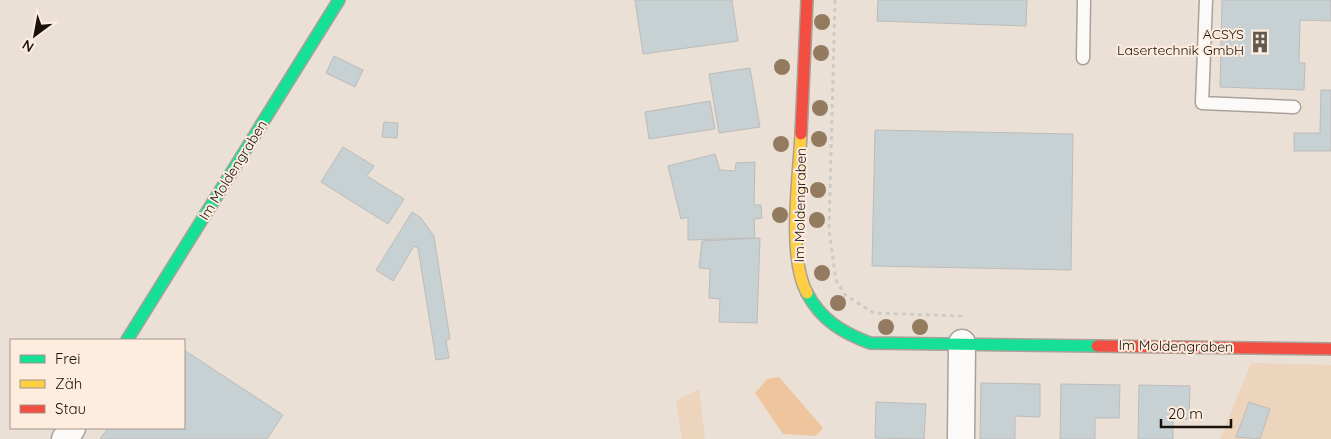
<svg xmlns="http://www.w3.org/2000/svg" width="1331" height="439" viewBox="0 0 1331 439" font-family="Quicksand,sans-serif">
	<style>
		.green { fill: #edd4bd }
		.water { fill: #eec59c }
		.building { fill: #c7d0d3; stroke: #bcbcba }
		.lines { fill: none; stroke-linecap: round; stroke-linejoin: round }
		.lane-casing { stroke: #aaa199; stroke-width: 15 }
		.street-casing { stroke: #aaa199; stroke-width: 29 }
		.fast-casing { stroke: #aaa199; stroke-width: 14 }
		.slow-casing { stroke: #aaa199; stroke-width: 14 }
		.jam-casing { stroke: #aaa199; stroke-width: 14 }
		.path { stroke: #cdcbc7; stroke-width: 3; stroke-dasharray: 4 4; stroke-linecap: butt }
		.lane { stroke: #fcfaf9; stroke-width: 12 }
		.street { stroke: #fcfaf9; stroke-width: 26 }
		.fast { stroke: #16e098; stroke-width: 11 }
		.slow { stroke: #ffcf43; stroke-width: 11 }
		.jam { stroke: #f24e42; stroke-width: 11 }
		.tree { fill: #937b60 }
		.labels { text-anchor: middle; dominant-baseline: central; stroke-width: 4; stroke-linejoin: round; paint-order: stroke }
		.poi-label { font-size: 14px; fill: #19120b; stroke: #feedde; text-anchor: end }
		.street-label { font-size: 14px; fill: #19120b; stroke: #feedde }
	</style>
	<rect width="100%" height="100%" fill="#ebe0d5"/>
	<g class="green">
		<polygon points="1251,363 1331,365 1331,439 1220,439"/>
		<polygon points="699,389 705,439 682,439 676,401"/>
	</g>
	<polygon class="water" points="779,377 823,428 816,436 783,434 755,393 767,379"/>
	<g class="building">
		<polygon points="635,0 732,0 738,41 643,54"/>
		<polygon points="878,0 1027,0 1026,26 877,21"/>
		<polygon points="1222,0 1331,0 1331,21 1300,20 1299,63 1305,63 1304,90 1220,87"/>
		<polygon points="334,56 363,70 355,87 326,73"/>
		<polygon points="750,68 760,127 719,133 709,74"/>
		<polygon points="1321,90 1331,90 1331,151 1294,151 1294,133 1320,133"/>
		<polygon points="710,101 715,129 649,139 645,112"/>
		<polygon points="384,122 398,123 397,138 382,137"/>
		<polygon points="875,130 1073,134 1071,270 872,266"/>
		<polygon points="343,147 374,166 367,176 404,199 388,224 321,182"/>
		<polygon points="715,154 720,170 735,171 736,163 755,162 754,205 761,205 762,218 754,219 755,238 688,240 688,217 681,219 668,166"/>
		<polygon points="412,212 421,218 434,236 450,339 446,340 449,358 436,360 418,248 414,246 393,281 376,270"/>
		<polygon points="760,238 757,323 719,322 720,299 709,298 710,269 699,268 702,241"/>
		<polygon points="184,350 283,415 267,439 100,439 108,428 184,428"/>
		<polygon points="981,383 1040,384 1040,417 1015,416 1015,439 980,439"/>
		<polygon points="1061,384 1120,385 1119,418 1095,418 1095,439 1060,439"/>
		<polygon points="1139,385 1190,386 1189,419 1173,419 1173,439 1138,439"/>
		<polygon points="876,402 926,404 924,439 875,438"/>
		<polygon points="1249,402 1270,409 1260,439 1236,437"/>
	</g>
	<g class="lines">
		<g class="lane-casing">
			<g id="lane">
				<polyline points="1206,0 1202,103 1294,107"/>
				<polyline points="1083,58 1084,0"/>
			</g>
		</g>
		<g class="street-casing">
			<g id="street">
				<polyline points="65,439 72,428"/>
				<polyline points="961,439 962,343"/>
			</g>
		</g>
		<g class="fast-casing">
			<g id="fast">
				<path d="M807,293C821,320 843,333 870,343L1097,346"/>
				<polyline points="127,340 339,0"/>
			</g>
		</g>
		<g class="slow-casing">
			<path id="slow" d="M801,134C799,177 787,256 807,293"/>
		</g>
		<g class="jam-casing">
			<g id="jam">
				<polyline points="801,134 807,0"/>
				<polyline points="1097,346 1331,349"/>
			</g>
		</g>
		<polyline class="path" points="835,0 829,230 836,280 845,295 874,313 961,316 961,320"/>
		<use href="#lane" class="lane"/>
		<use href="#street" class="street"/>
		<use href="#fast" class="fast"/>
		<use href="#slow" class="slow"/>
		<use href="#jam" class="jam"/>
	</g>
	<g class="tree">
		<circle cx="822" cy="22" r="8"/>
		<circle cx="821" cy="53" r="8"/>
		<circle cx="782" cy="67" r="8"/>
		<circle cx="820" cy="108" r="8"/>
		<circle cx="819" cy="139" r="8"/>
		<circle cx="781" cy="144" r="8"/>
		<circle cx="818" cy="190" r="8"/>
		<circle cx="780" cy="215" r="8"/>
		<circle cx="817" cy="220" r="8"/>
		<circle cx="822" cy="273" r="8"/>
		<circle cx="838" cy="303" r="8"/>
		<circle cx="886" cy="327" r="8"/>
		<circle cx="920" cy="327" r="8"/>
	</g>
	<defs>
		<g id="building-bare" transform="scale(1.725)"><path d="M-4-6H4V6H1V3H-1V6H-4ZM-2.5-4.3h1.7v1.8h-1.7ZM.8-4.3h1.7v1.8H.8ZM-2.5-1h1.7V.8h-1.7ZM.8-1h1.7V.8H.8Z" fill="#625a52" stroke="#feedde" stroke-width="2.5" paint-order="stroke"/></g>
	</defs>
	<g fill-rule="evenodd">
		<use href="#building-bare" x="1260" y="42"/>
	</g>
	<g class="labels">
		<g class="poi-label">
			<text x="1244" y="34">ACSYS<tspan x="1244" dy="16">Lasertechnik GmbH</tspan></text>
		</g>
		<g class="street-label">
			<text transform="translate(233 170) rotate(-58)">Im Moldengraben</text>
			<text transform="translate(800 205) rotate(-89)">Im Moldengraben</text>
			<text transform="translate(1176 346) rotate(1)">Im Moldengraben</text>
		</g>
	</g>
	<rect x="10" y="339" width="175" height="90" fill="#feedde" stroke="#a2958a"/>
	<rect x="20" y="355" width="25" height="8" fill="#16e098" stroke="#a2958a"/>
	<text x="55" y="364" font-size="15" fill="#19120b">Frei</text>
	<rect x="20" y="380" width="25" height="8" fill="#ffcf43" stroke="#a2958a"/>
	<text x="55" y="389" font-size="15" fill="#19120b">Zäh</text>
	<rect x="20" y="405" width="25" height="8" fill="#f24e42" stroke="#a2958a"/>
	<text x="55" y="414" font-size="15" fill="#19120b">Stau</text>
	<g transform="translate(35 35) rotate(212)" stroke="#feedde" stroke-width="4" paint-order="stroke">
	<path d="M0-4L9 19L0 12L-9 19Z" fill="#19120b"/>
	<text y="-8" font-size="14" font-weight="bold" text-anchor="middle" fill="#19120b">N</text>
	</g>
	<path d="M1161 419v8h70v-8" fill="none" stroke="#19120b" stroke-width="2.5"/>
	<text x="1168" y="419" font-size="15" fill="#19120b" stroke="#feedde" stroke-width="4" paint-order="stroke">20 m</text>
</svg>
